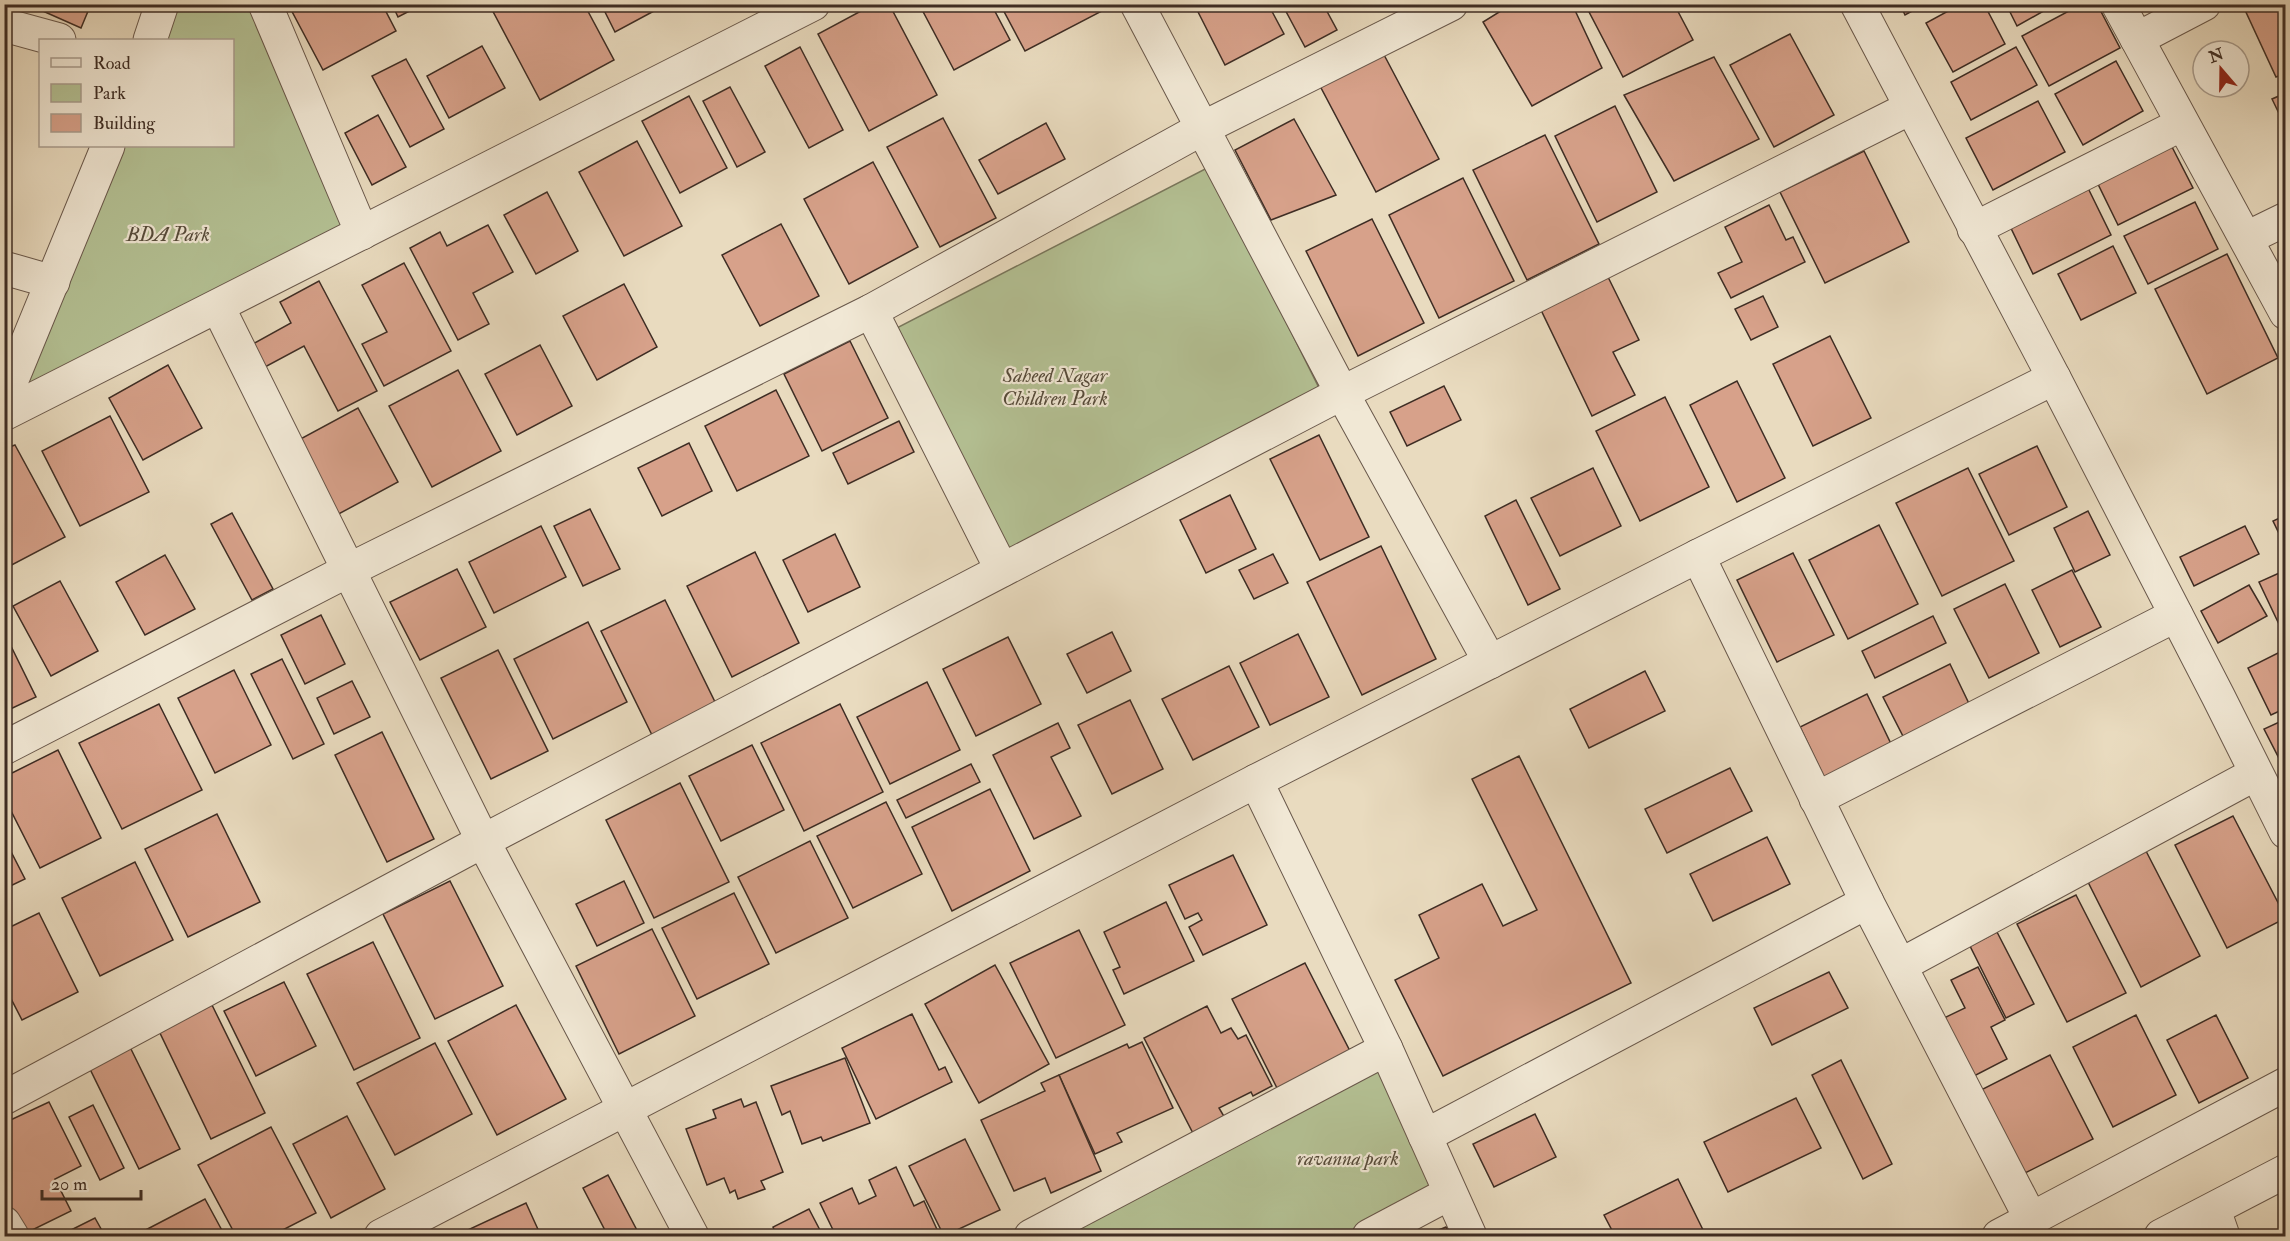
<svg xmlns="http://www.w3.org/2000/svg" width="2290" height="1241" viewBox="0 0 2290 1241" font-family="'IM FELL Double Pica',serif">
	<style>
		.green { fill: #b4c194; stroke: #79775c; stroke-width: 1.5 }
		.building { fill: #d7a18a; stroke: #3e2d24; stroke-width: 1.5 }
		.lines { fill: none; stroke-linecap: round; stroke-linejoin: round }
		.minor-casing { stroke: #69584b; stroke-width: 35 }
		.minor { stroke: #f1e8d5; stroke-width: 33 }
		.labels { text-anchor: middle; dominant-baseline: central; stroke-width: 4.5; stroke-linejoin: round; paint-order: stroke }
		.park-label { font-size: 20px; font-style: italic; fill: #564b3a; stroke: #f1e8d5 }
	</style>
	<rect width="100%" height="100%" fill="#e9dbbf"/>
	<filter id="stains"><feTurbulence type="fractalNoise" baseFrequency=".00333" numOctaves="4"/><feColorMatrix values="0 0 0 0 .2 0 0 0 0 .09 0 0 0 0 .02 0 0 0 .5 -.17"/></filter>
	<radialGradient id="worn" r=".72"><stop offset=".6" stop-color="#630" stop-opacity="0"/><stop offset="1" stop-color="#630" stop-opacity=".3"/></radialGradient>
	<g class="green">
		<polygon points="162,5 265,5 362,233 5,399 108,146 232,146 232,40 150,40"/>
		<polygon points="1209,167 1320,390 999,557 887,333"/>
		<polygon points="1386,1049 1445,1182 1370,1236 1031,1236"/>
	</g>
	<g class="building">
		<polygon points="27,4 91,4 81,28"/>
		<polygon points="288,4 382,4 396,31 323,70"/>
		<polygon points="392,4 423,4 398,17"/>
		<polygon points="489,4 584,4 614,60 540,100"/>
		<polygon points="601,4 667,4 615,32"/>
		<polygon points="874,4 889,4 937,95 869,131 818,34"/>
		<polygon points="919,4 991,4 1010,40 954,70"/>
		<polygon points="1000,4 1099,4 1102,11 1025,51"/>
		<polygon points="1194,4 1268,4 1284,34 1225,65"/>
		<polygon points="1282,4 1323,4 1337,30 1305,47"/>
		<polygon points="1512,4 1572,4 1602,68 1532,106 1483,22"/>
		<polygon points="1595,4 1674,4 1693,40 1623,77 1587,8"/>
		<polygon points="1900,4 1925,4 1905,15"/>
		<polygon points="1961,4 1984,4 2005,44 1953,72 1926,23"/>
		<polygon points="2006,4 2056,4 2017,26"/>
		<polygon points="2082,4 2097,4 2120,48 2049,86 2022,36"/>
		<polygon points="2257,4 2286,4 2286,73 2276,77 2245,10"/>
		<polygon points="1790,34 1834,115 1774,147 1730,65"/>
		<polygon points="482,46 505,88 449,118 427,76"/>
		<polygon points="800,47 843,130 809,148 765,66"/>
		<polygon points="2016,47 2037,85 1971,120 1951,82"/>
		<polygon points="1382,51 1439,159 1376,192 1319,84"/>
		<polygon points="1714,57 1759,139 1674,181 1624,95"/>
		<polygon points="406,59 444,129 410,147 372,76"/>
		<polygon points="2116,61 2143,111 2083,145 2055,94"/>
		<polygon points="730,87 765,152 737,167 703,101"/>
		<polygon points="2286,93 2286,128 2272,99"/>
		<polygon points="689,96 727,168 680,193 642,121"/>
		<polygon points="2038,101 2065,152 1993,190 1966,138"/>
		<polygon points="1615,106 1657,192 1597,222 1555,136"/>
		<polygon points="378,115 406,167 372,185 345,133"/>
		<polygon points="943,118 996,218 940,247 887,147"/>
		<polygon points="1294,119 1336,195 1271,220 1235,150"/>
		<polygon points="1046,123 1065,159 998,194 979,160"/>
		<polygon points="1545,135 1599,244 1527,280 1473,170"/>
		<polygon points="637,141 682,226 624,256 579,172"/>
		<polygon points="2170,143 2193,188 2118,225 2096,180"/>
		<polygon points="1864,151 1909,242 1825,283 1780,192"/>
		<polygon points="873,162 918,247 849,284 804,199"/>
		<polygon points="1463,178 1514,281 1439,318 1389,215"/>
		<polygon points="2086,184 2111,235 2033,274 2008,222"/>
		<polygon points="547,192 578,251 536,274 504,215"/>
		<polygon points="2195,202 2218,249 2148,284 2124,236"/>
		<polygon points="1769,205 1786,240 1793,237 1805,262 1731,298 1718,273 1742,262 1725,227"/>
		<polygon points="1372,219 1424,323 1358,356 1306,251"/>
		<polygon points="781,224 819,296 760,326 722,255"/>
		<polygon points="488,225 513,272 473,293 489,324 458,340 410,248 440,232 447,246"/>
		<polygon points="2113,246 2136,293 2081,320 2058,274"/>
		<polygon points="2227,254 2278,358 2207,394 2155,289"/>
		<polygon points="404,263 451,351 384,386 362,344 387,332 362,285"/>
		<polygon points="1608,277 1639,340 1613,352 1635,395 1592,416 1541,310"/>
		<polygon points="319,281 377,391 338,411 304,346 265,367 253,344 291,323 280,302"/>
		<polygon points="624,284 657,347 597,380 563,316"/>
		<polygon points="1763,296 1778,327 1751,340 1735,309"/>
		<polygon points="1830,336 1871,418 1813,446 1773,364"/>
		<polygon points="850,341 888,418 822,451 784,374"/>
		<polygon points="540,345 572,406 517,435 485,374"/>
		<polygon points="168,365 202,428 143,460 109,398"/>
		<polygon points="458,370 501,451 432,487 389,406"/>
		<polygon points="1737,381 1785,478 1737,502 1690,405"/>
		<polygon points="1444,386 1461,420 1407,446 1390,412"/>
		<polygon points="776,390 809,456 737,491 705,426"/>
		<polygon points="1665,397 1709,487 1640,521 1596,431"/>
		<polygon points="358,408 398,482 333,517 293,443"/>
		<polygon points="110,416 149,492 80,526 42,451"/>
		<polygon points="899,421 914,452 848,484 833,453"/>
		<polygon points="1319,435 1369,537 1320,560 1270,459"/>
		<polygon points="689,443 712,491 662,516 638,468"/>
		<polygon points="15,445 65,537 4,569 4,449"/>
		<polygon points="2037,446 2067,507 2009,535 1979,474"/>
		<polygon points="1593,468 1621,526 1560,556 1531,498"/>
		<polygon points="1968,468 2014,561 1942,596 1896,503"/>
		<polygon points="1230,495 1256,549 1206,573 1180,520"/>
		<polygon points="1516,500 1560,589 1528,605 1485,516"/>
		<polygon points="590,509 620,569 583,586 554,526"/>
		<polygon points="2088,511 2110,555 2075,572 2054,528"/>
		<polygon points="232,513 273,589 252,600 211,524"/>
		<polygon points="2286,515 2286,548 2273,521"/>
		<polygon points="1879,525 1918,604 1848,639 1809,560"/>
		<polygon points="541,526 566,577 494,613 469,562"/>
		<polygon points="2245,526 2259,554 2194,586 2180,557"/>
		<polygon points="835,534 860,587 808,612 783,560"/>
		<polygon points="1381,546 1436,659 1362,695 1307,582"/>
		<polygon points="755,552 799,643 732,677 687,586"/>
		<polygon points="1793,553 1834,635 1777,662 1737,580"/>
		<polygon points="1273,554 1288,583 1254,599 1239,570"/>
		<polygon points="165,555 195,609 145,635 116,582"/>
		<polygon points="457,569 486,627 420,660 390,602"/>
		<polygon points="2072,570 2101,627 2060,647 2032,590"/>
		<polygon points="2286,570 2286,639 2259,582"/>
		<polygon points="60,581 98,651 51,676 13,606"/>
		<polygon points="2005,584 2039,653 1989,678 1954,609"/>
		<polygon points="2249,585 2267,616 2218,643 2201,611"/>
		<polygon points="665,600 716,704 652,735 601,631"/>
		<polygon points="321,615 345,664 305,684 281,635"/>
		<polygon points="1933,616 1946,643 1875,678 1862,651"/>
		<polygon points="588,622 627,702 553,739 514,659"/>
		<polygon points="4,632 36,697 4,712"/>
		<polygon points="1112,632 1131,671 1087,693 1067,654"/>
		<polygon points="1298,634 1329,697 1270,725 1240,663"/>
		<polygon points="1008,637 1041,704 976,736 943,669"/>
		<polygon points="2286,649 2286,708 2271,715 2248,668"/>
		<polygon points="498,650 548,751 491,779 441,678"/>
		<polygon points="282,659 324,744 293,759 251,674"/>
		<polygon points="1950,664 1973,712 1907,744 1883,697"/>
		<polygon points="1229,666 1259,727 1193,760 1162,699"/>
		<polygon points="234,670 271,745 215,773 178,698"/>
		<polygon points="1645,671 1665,711 1589,748 1570,709"/>
		<polygon points="352,681 370,717 334,734 317,698"/>
		<polygon points="927,682 960,750 890,784 857,717"/>
		<polygon points="1867,694 1893,748 1826,781 1800,727"/>
		<polygon points="1130,700 1163,769 1112,794 1078,725"/>
		<polygon points="159,704 202,790 122,829 79,743"/>
		<polygon points="840,704 883,792 804,831 761,743"/>
		<polygon points="2286,719 2286,772 2264,729"/>
		<polygon points="1058,723 1070,748 1051,757 1081,816 1034,839 993,755"/>
		<polygon points="382,732 434,839 387,862 335,755"/>
		<polygon points="752,745 784,810 721,841 689,776"/>
		<polygon points="58,750 101,838 40,868 4,797 4,777"/>
		<polygon points="1519,756 1631,983 1443,1076 1395,980 1439,958 1419,915 1482,884 1503,926 1537,910 1472,779"/>
		<polygon points="971,764 980,782 906,818 897,800"/>
		<polygon points="1730,768 1752,811 1667,853 1645,809"/>
		<polygon points="680,783 729,882 654,918 606,820"/>
		<polygon points="990,789 1030,871 952,911 912,827"/>
		<polygon points="886,802 922,874 853,908 817,836"/>
		<polygon points="217,814 260,902 188,937 145,849"/>
		<polygon points="2233,816 2286,918 2227,948 2175,845"/>
		<polygon points="1767,837 1790,884 1713,921 1690,874"/>
		<polygon points="4,838 25,879 4,889"/>
		<polygon points="810,841 848,918 776,953 738,877"/>
		<polygon points="2146,851 2200,956 2141,987 2087,880"/>
		<polygon points="1233,855 1267,925 1203,955 1189,927 1202,920 1198,913 1185,919 1169,885"/>
		<polygon points="135,862 173,940 100,976 62,898"/>
		<polygon points="450,881 503,986 435,1019 383,914"/>
		<polygon points="624,881 644,923 597,946 576,904"/>
		<polygon points="734,893 769,964 697,999 662,928"/>
		<polygon points="2076,895 2126,993 2067,1022 2017,924"/>
		<polygon points="1166,902 1194,961 1124,994 1113,970 1120,967 1104,932"/>
		<polygon points="39,913 78,992 22,1020 4,985 4,930"/>
		<polygon points="652,929 695,1016 619,1054 576,966"/>
		<polygon points="1079,930 1125,1025 1056,1058 1010,963"/>
		<polygon points="1997,932 2034,1004 2006,1018 1970,946"/>
		<polygon points="373,942 420,1038 354,1070 307,974"/>
		<polygon points="1305,963 1352,1055 1279,1092 1232,999"/>
		<polygon points="995,965 1049,1064 979,1103 925,1004"/>
		<polygon points="1978,967 2005,1020 1991,1027 2007,1059 1974,1076 1944,1018 1965,1008 1951,980"/>
		<polygon points="1829,972 1848,1008 1772,1045 1754,1008"/>
		<polygon points="284,982 316,1046 256,1076 224,1011"/>
		<polygon points="212,1005 265,1113 211,1139 159,1031"/>
		<polygon points="516,1005 566,1099 497,1135 448,1041"/>
		<polygon points="1207,1006 1221,1033 1231,1028 1238,1039 1246,1035 1272,1086 1253,1096 1251,1092 1219,1108 1229,1125 1197,1141 1144,1038"/>
		<polygon points="912,1014 939,1070 945,1067 952,1082 876,1119 842,1048"/>
		<polygon points="2136,1015 2176,1095 2113,1127 2073,1047"/>
		<polygon points="2216,1015 2248,1078 2199,1103 2167,1040"/>
		<polygon points="1142,1042 1173,1108 1117,1133 1122,1142 1095,1154 1059,1075 1127,1044 1129,1048"/>
		<polygon points="435,1043 472,1114 395,1155 357,1083"/>
		<polygon points="129,1045 180,1149 139,1169 88,1065"/>
		<polygon points="2050,1055 2093,1139 2021,1175 1979,1091"/>
		<polygon points="845,1058 870,1123 823,1141 821,1137 802,1144 790,1111 782,1115 771,1086"/>
		<polygon points="1841,1060 1892,1164 1863,1179 1812,1075"/>
		<polygon points="1059,1075 1101,1171 1051,1193 1045,1178 1014,1191 981,1120 1045,1091 1041,1083"/>
		<polygon points="1796,1098 1821,1148 1728,1192 1704,1142"/>
		<polygon points="741,1099 744,1107 756,1102 783,1172 761,1181 765,1189 738,1199 735,1190 730,1193 724,1178 707,1185 686,1129 716,1118 713,1110"/>
		<polygon points="49,1102 81,1166 55,1179 71,1211 22,1235 4,1199 4,1123"/>
		<polygon points="93,1105 124,1168 100,1180 69,1117"/>
		<polygon points="1535,1114 1556,1157 1494,1187 1473,1144"/>
		<polygon points="347,1116 385,1189 331,1218 293,1144"/>
		<polygon points="271,1127 316,1213 271,1236 236,1236 198,1165"/>
		<polygon points="965,1139 1000,1210 944,1236 909,1166"/>
		<polygon points="896,1167 914,1206 924,1201 940,1236 836,1236 820,1203 852,1188 859,1204 876,1196 869,1180"/>
		<polygon points="608,1175 640,1236 608,1236 583,1188"/>
		<polygon points="1678,1179 1706,1236 1615,1236 1604,1215"/>
		<polygon points="205,1199 225,1236 134,1236"/>
		<polygon points="526,1203 541,1236 460,1236 459,1234"/>
		<polygon points="809,1209 823,1236 755,1236 766,1231 769,1235 775,1232 773,1227"/>
		<polygon points="95,1218 105,1236 59,1236"/>
		<polygon points="1446,1227 1451,1236 1424,1236"/>
	</g>
	<g class="lines">
		<g class="minor-casing">
			<g id="minor">
				<polyline points="265,4 362,233"/>
				<polyline points="1137,4 1342,393 1490,662"/>
				<polyline points="1857,4 2054,378 2218,696 2286,832"/>
				<polyline points="2118,4 2286,313"/>
				<polyline points="4,25 59,40"/>
				<polyline points="2137,39 2204,4"/>
				<polyline points="150,40 162,4"/>
				<polyline points="1974,229 2182,124"/>
				<polyline points="2247,238 2286,219"/>
				<polyline points="4,268 53,282"/>
				<polyline points="218,307 483,841 692,1236"/>
				<polyline points="871,311 1002,570"/>
				<polyline points="4,399 108,146"/>
				<polyline points="4,414 813,4"/>
				<polyline points="1698,556 1867,902 2031,1219"/>
				<polyline points="4,748 349,570 871,311 1203,128 1451,4"/>
				<polyline points="1256,781 1386,1049 1470,1236"/>
				<polyline points="1816,799 2176,615"/>
				<polyline points="1901,965 2255,774"/>
				<polyline points="4,1098 483,841 1342,393 1910,108"/>
				<polyline points="1425,1136 1867,902"/>
				<polyline points="2214,1210 2223,1236"/>
				<polyline points="4,1223 12,1236"/>
				<polyline points="381,1236 1256,781 1698,556 2054,378"/>
				<polyline points="1031,1236 1386,1049"/>
				<polyline points="1369,1236 1450,1193"/>
				<polyline points="1999,1236 2286,1084"/>
				<polyline points="2161,1236 2286,1171"/>
			</g>
		</g>
		<use href="#minor" class="minor"/>
	</g>
	<g class="labels">
		<g class="park-label">
			<text x="168" y="234">BDA Park</text>
			<text x="1055" y="375">Saheed Nagar<tspan x="1055" dy="23">Children Park</tspan></text>
			<text x="1348" y="1158">ravanna park</text>
		</g>
	</g>
	<rect width="2290" height="1241" fill="none" stroke="#e9dbbf" stroke-width="24"/>
	<rect x="6" y="6" width="2278" height="1229" fill="none" stroke="#3e2d24" stroke-width="3"/>
	<rect x="12" y="12" width="2266" height="1217" fill="none" stroke="#3e2d24" stroke-width="1.5"/>
	<rect x="39" y="39" width="195" height="108" fill="#f1e8d5" stroke="#a99d8e" stroke-width="1.5"/>
	<rect x="51" y="58" width="30" height="9" fill="#f1e8d5" stroke="#a99d8e" stroke-width="1.5"/>
	<text x="93" y="69" font-size="18" fill="#3e2d24">Road</text>
	<rect x="51" y="84" width="30" height="18" fill="#b4c194" stroke="#a99d8e" stroke-width="1.5"/>
	<text x="93" y="99" font-size="18" fill="#3e2d24">Park</text>
	<rect x="51" y="114" width="30" height="18" fill="#d7a18a" stroke="#a99d8e" stroke-width="1.5"/>
	<text x="93" y="129" font-size="18" fill="#3e2d24">Building</text>
	<g transform="translate(2221 69) rotate(340)"><circle r="28" fill="#f1e8d5" stroke="#a99d8e" stroke-width="1.5"/>
	<path d="M0-4.5L10 22L0 15L-10 22Z" fill="#8f2418"/>
	<text y="-9" font-size="16" font-weight="bold" text-anchor="middle" fill="#3e2d24">N</text>
	</g>
	<path d="M42 1190v9h99v-9" fill="none" stroke="#3e2d24" stroke-width="3"/>
	<text x="51" y="1190" font-size="18" fill="#3e2d24" stroke="#f1e8d5" stroke-width="4.5" paint-order="stroke">20 m</text>
	<rect width="100%" height="100%" filter="url(#stains)"/>
	<rect width="100%" height="100%" fill="url(#worn)"/>
</svg>
